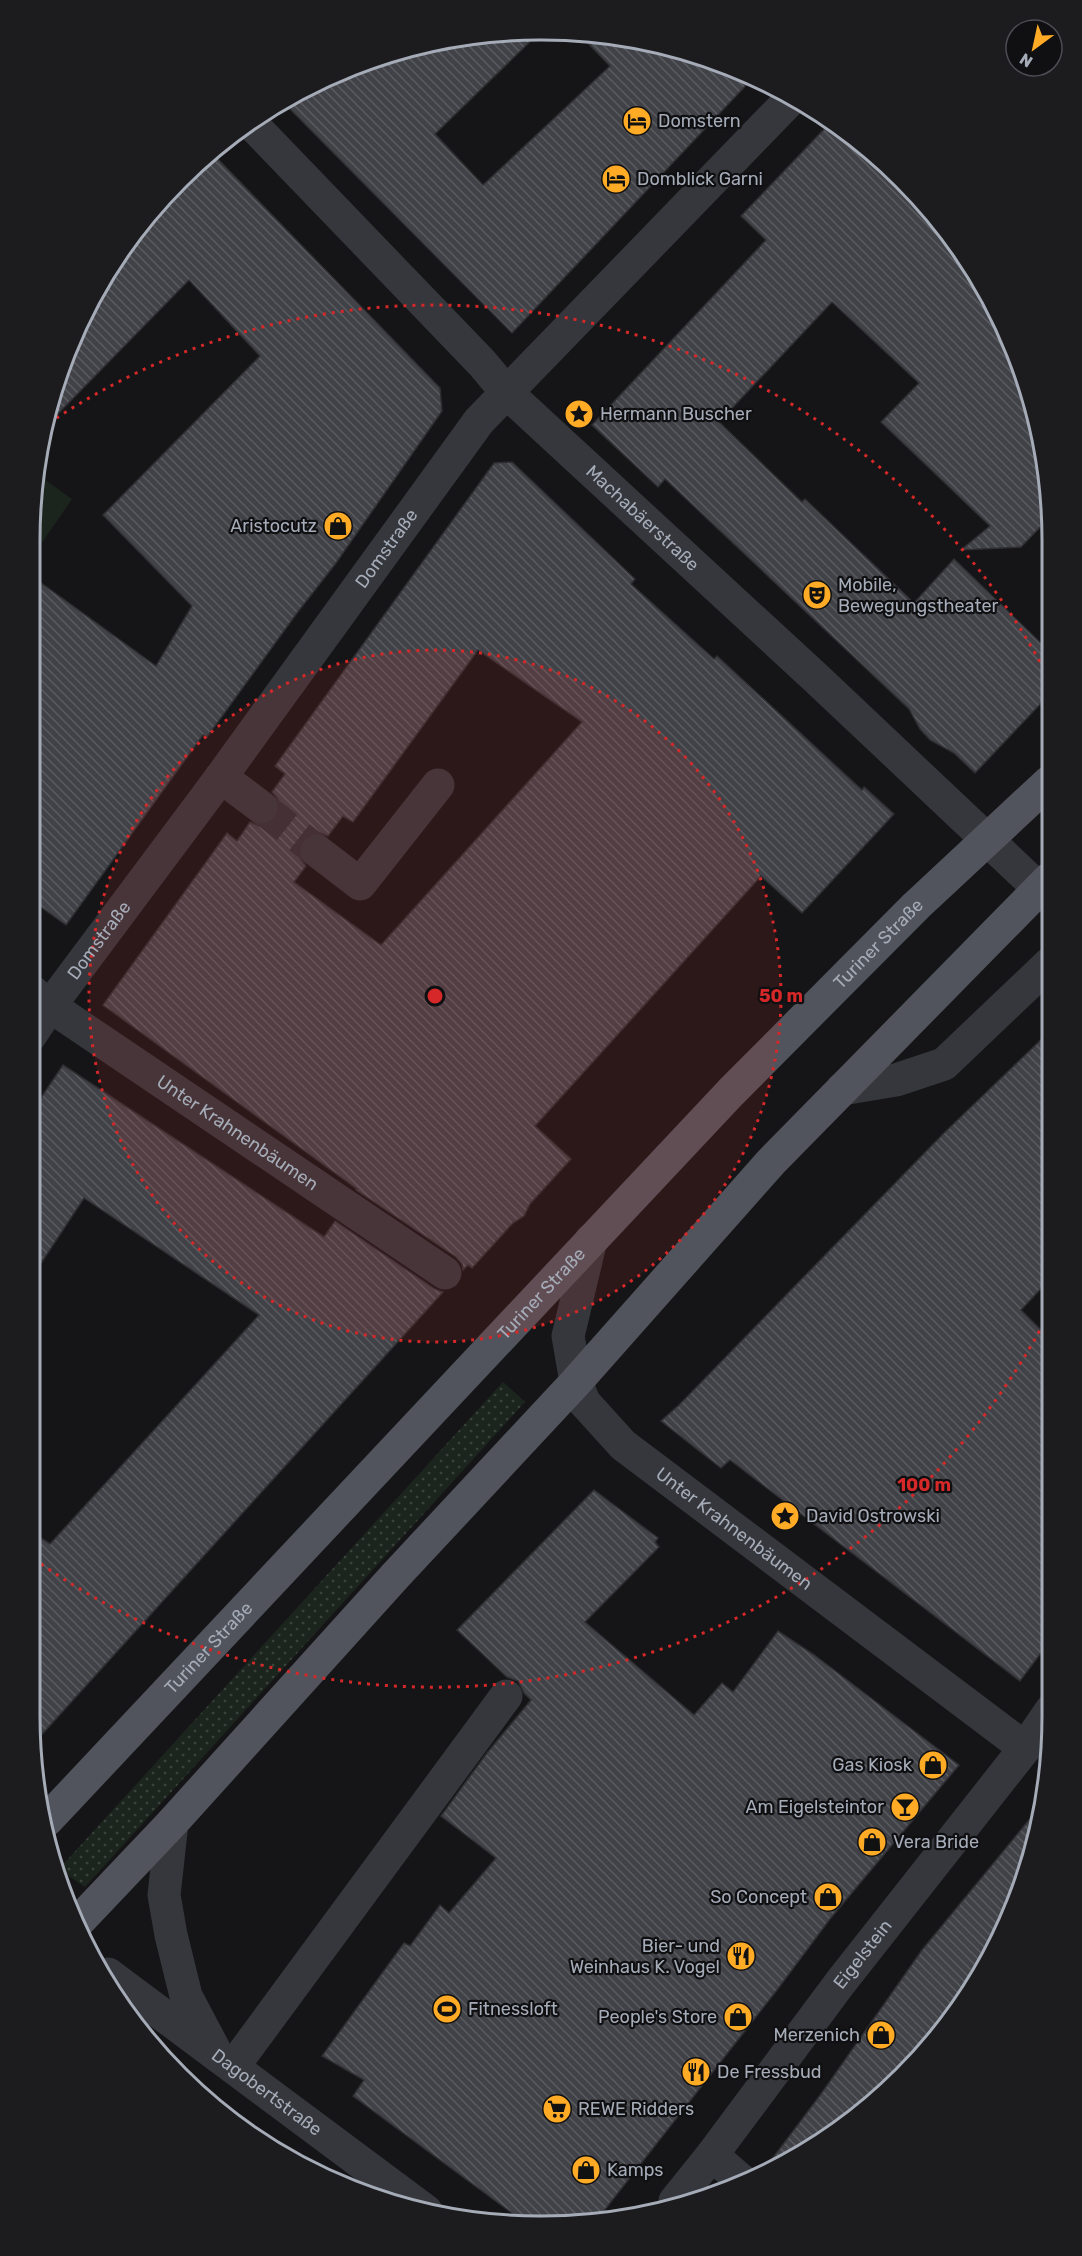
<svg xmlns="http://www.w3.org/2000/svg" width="1082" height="2256" viewBox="0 0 1082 2256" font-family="Rubik,sans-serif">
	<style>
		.grass { fill: url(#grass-dots) }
		.pitch { fill: #1c251d }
		.building { fill: url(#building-back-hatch); stroke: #2f2f33; stroke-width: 1.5; fill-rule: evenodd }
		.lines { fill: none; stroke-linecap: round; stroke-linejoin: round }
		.minor-tunnel { stroke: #323337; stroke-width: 33; stroke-dasharray: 33 16; stroke-linecap: butt }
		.minor { stroke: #35373c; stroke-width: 33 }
		.major { stroke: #51545c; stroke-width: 33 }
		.ring { fill: none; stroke: #d62828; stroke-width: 3; stroke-dasharray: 3 6 }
		.labels { text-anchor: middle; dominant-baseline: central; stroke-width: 4.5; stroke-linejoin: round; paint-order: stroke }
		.poi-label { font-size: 18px; fill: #a5acb8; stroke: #101012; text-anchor: start }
		.street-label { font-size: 18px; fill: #a5acb8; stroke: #101012 }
		.rim { fill: none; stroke: #a5acb8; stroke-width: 3 }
		.centre { fill: #d62828; stroke: #101012; stroke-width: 3 }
		.ring-label { font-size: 18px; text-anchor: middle; font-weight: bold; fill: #d62828; stroke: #101012; stroke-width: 4.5; stroke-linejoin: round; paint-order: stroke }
	</style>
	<defs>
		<pattern id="grass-dots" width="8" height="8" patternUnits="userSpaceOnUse" patternTransform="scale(1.5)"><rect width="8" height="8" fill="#1c251d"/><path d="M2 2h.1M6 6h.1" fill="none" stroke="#3a423c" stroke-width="1.8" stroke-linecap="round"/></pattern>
		<pattern id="building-back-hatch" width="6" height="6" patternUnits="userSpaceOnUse" patternTransform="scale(1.5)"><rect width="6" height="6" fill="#414247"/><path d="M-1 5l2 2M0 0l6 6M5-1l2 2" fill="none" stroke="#595b5f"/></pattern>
	</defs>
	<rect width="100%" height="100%" fill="#151517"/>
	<polygon class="grass" points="503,1382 525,1402 85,1887 59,1869"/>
	<polygon class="pitch" points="37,474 72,499 30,560"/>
	<g class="building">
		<polygon points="542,30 435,134 483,185 610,66 579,34 641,40 737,69 753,78 512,333 283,102 346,69 442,40"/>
		<polygon points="830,123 852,136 947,230 1013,345 1048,474 1048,519 1021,547 961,550 990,526 881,422 919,383 832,302 719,422 802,502 805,499 914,603 954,559 1048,650 1048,696 975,773 954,753 930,740 920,729 909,709 665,479 658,487 592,425 766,240 741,216"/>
		<polygon points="212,153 440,388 442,411 336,563 297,613 207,737 203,735 66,925 30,899 30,575 156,666 192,606 103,515 260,356 189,280 44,428 69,345 116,257 180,179"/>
		<path d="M512,462L635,579L631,584L714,659L717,656L862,790L864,787L894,814L802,913L761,876L535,1126L571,1159L530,1204L524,1216L513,1223L472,1268L468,1265L463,1270L462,1264L456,1257L356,1190L357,1189L103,1005L227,833L237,841L250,822L259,826L269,824L276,819L280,809L278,799L272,792L285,774L275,766L494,463ZM478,650L582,722L381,945L294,882L306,866L300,858L299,848L303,839L310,834L320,833L328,836L343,816L353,822Z"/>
		<polygon points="1050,1031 1050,1279 1021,1310 1051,1340 1052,1638 1020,1681 730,1460 721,1468 661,1421 679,1405 943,1134"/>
		<polygon points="63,1065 324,1237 335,1221 435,1289 443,1292 35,1742 30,1715 30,1531 50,1544 259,1315 84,1198 30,1280 30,1114"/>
		<polygon points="594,1490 658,1538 655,1542 659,1547 585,1622 694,1715 722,1683 733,1692 778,1631 813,1654 959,1765 830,1919 777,1990 596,2221 520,2219 353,2096 364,2080 322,2056 404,1943 410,1946 440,1905 449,1913 496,1858 441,1816 487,1753 531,1700 524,1693 518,1681 507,1677 457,1630"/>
		<polygon points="1043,1803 1042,1815 1013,1911 925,2052 852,2121 767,2173 760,2175 821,2094 922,1950"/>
	</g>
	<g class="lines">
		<polyline class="minor-tunnel" points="261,807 317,851"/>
		<g class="minor">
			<path id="s1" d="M250,122L482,363L507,393L817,679L1049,898"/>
			<polyline points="221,777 261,807"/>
			<polyline points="317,851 360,884 438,785"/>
			<path id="s2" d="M30,990L50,1006L445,1273"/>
			<path id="s3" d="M30,1036L50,1006L221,777L479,421L790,100"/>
			<polyline points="842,1089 896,1080 944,1064 1049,964"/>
			<path id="s4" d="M591,1240L568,1336L576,1382L584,1402L623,1445L1025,1748"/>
			<polyline points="172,1823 164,1895 171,1935 186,1996 214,2049"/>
			<path id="s5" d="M108,1974L426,2211"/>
			<polyline points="233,2067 506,1696"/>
			<polyline points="712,2155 742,2181"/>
			<path id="s6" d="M675,2201L712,2155L840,1983L1025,1748L1052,1709"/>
		</g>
		<g class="major">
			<path id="s7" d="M47,1820L731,1092L916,906L1049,782"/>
			<polyline points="79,1921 172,1823 396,1575 576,1382 771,1162 1049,879"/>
		</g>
	</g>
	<circle cx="435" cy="996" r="346" fill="#d62828" fill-opacity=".12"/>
	<g class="ring">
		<circle cx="435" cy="996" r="346"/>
		<path d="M1048 1315A691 691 0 0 1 34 1559M49 423A691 691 0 0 1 1048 677"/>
	</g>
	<defs>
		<g id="hotel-disc" transform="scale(1.5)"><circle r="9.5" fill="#ffab25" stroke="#101012"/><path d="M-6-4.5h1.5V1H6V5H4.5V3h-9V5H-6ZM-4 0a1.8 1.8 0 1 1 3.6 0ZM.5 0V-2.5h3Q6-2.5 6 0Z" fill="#111"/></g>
		<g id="sight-disc" transform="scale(1.5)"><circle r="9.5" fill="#ffab25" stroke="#101012"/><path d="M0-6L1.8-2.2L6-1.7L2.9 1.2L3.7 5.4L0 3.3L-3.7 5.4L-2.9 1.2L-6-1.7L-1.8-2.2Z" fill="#111"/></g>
		<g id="shop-disc" transform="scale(1.5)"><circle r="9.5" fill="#ffab25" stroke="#101012"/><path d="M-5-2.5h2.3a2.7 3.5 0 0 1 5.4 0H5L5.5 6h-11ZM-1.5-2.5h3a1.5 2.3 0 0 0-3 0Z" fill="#111"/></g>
		<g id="theatre-disc" transform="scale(1.5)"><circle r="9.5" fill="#ffab25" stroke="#101012"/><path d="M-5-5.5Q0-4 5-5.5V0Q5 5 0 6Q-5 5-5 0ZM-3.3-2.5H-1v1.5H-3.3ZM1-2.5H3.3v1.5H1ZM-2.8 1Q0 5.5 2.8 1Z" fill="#111"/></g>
		<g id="bar-disc" transform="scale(1.5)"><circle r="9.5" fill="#ffab25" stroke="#101012"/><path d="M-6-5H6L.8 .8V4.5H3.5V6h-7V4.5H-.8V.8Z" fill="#111"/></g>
		<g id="restaurant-disc" transform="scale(1.5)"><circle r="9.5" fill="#ffab25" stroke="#101012"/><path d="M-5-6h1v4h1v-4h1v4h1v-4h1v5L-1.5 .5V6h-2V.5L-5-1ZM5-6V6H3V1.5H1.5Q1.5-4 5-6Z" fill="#111"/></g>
		<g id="stadium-disc" transform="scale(1.5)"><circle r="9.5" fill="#ffab25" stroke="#101012"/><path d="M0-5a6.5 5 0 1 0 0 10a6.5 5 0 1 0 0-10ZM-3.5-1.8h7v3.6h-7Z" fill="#111"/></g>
		<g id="supermarket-disc" transform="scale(1.5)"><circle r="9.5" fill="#ffab25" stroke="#101012"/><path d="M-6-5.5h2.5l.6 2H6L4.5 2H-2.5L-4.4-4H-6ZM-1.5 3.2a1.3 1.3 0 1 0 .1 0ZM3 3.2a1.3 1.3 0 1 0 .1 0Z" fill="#111"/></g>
	</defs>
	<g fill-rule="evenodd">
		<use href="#hotel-disc" x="637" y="121"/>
		<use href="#hotel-disc" x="616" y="179"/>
		<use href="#sight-disc" x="579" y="414"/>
		<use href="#shop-disc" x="338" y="526"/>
		<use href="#theatre-disc" x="817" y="595"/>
		<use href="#sight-disc" x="785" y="1516"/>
		<use href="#shop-disc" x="933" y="1765"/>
		<use href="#bar-disc" x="905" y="1807"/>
		<use href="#shop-disc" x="872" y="1842"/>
		<use href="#shop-disc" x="828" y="1897"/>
		<use href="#restaurant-disc" x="741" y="1956"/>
		<use href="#stadium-disc" x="447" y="2009"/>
		<use href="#shop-disc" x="738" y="2017"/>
		<use href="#shop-disc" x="881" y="2035"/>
		<use href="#restaurant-disc" x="696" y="2072"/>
		<use href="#supermarket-disc" x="557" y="2109"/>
		<use href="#shop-disc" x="586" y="2170"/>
	</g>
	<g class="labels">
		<g class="poi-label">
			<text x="658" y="121">Domstern</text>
			<text x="637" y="179">Domblick Garni</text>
			<text x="600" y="414">Hermann Buscher</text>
			<text x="317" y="526" text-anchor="end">Aristocutz</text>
			<text x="838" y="585">Mobile,<tspan x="838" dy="21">Bewegungstheater</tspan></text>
			<text x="806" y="1516">David Ostrowski</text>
			<text x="912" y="1765" text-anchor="end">Gas Kiosk</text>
			<text x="884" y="1807" text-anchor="end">Am Eigelsteintor</text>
			<text x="893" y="1842">Vera Bride</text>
			<text x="807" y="1897" text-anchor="end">So Concept</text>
			<text x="720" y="1946" text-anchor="end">Bier- und<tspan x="720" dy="21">Weinhaus K. Vogel</tspan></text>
			<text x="468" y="2009">Fitnessloft</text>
			<text x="717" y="2017" text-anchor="end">People's Store</text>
			<text x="860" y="2035" text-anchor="end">Merzenich</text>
			<text x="717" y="2072">De Fressbud</text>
			<text x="578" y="2109">REWE Ridders</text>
			<text x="607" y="2170">Kamps</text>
		</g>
		<g class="street-label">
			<text stroke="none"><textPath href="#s1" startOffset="558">Machabäerstraße</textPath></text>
			<text stroke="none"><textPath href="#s3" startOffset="604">Domstraße</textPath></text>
			<text stroke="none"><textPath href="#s3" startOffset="118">Domstraße</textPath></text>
			<text stroke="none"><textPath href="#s7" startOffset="1208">Turiner Straße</textPath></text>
			<text stroke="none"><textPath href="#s2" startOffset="252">Unter Krahnenbäumen</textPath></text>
			<text stroke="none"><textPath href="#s7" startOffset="722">Turiner Straße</textPath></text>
			<text stroke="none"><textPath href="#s4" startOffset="364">Unter Krahnenbäumen</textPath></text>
			<text stroke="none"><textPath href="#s7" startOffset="236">Turiner Straße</textPath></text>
			<text stroke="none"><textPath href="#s6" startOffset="310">Eigelstein</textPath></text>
			<text stroke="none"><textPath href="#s5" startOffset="198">Dagobertstraße</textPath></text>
		</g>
	</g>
	<path d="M0 0H1082V2256H0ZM540 40H542A500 500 0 0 1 1042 540V1716A500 500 0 0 1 542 2216H540A500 500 0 0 1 40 1716V540A500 500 0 0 1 540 40Z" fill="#1c1c1f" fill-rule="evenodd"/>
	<path class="rim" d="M540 40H542A500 500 0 0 1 1042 540V1716A500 500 0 0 1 542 2216H540A500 500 0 0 1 40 1716V540A500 500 0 0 1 540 40Z"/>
	<circle cx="435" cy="996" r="9" class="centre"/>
	<g class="ring-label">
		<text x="781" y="1002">50 m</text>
		<text x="924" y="1491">100 m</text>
	</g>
	<g transform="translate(1034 48) rotate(213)"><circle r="28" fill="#101012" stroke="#4c4e54" stroke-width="1.5"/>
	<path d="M0-4.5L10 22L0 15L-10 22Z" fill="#ffab25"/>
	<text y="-9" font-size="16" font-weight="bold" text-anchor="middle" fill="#a5acb8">N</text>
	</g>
</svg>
